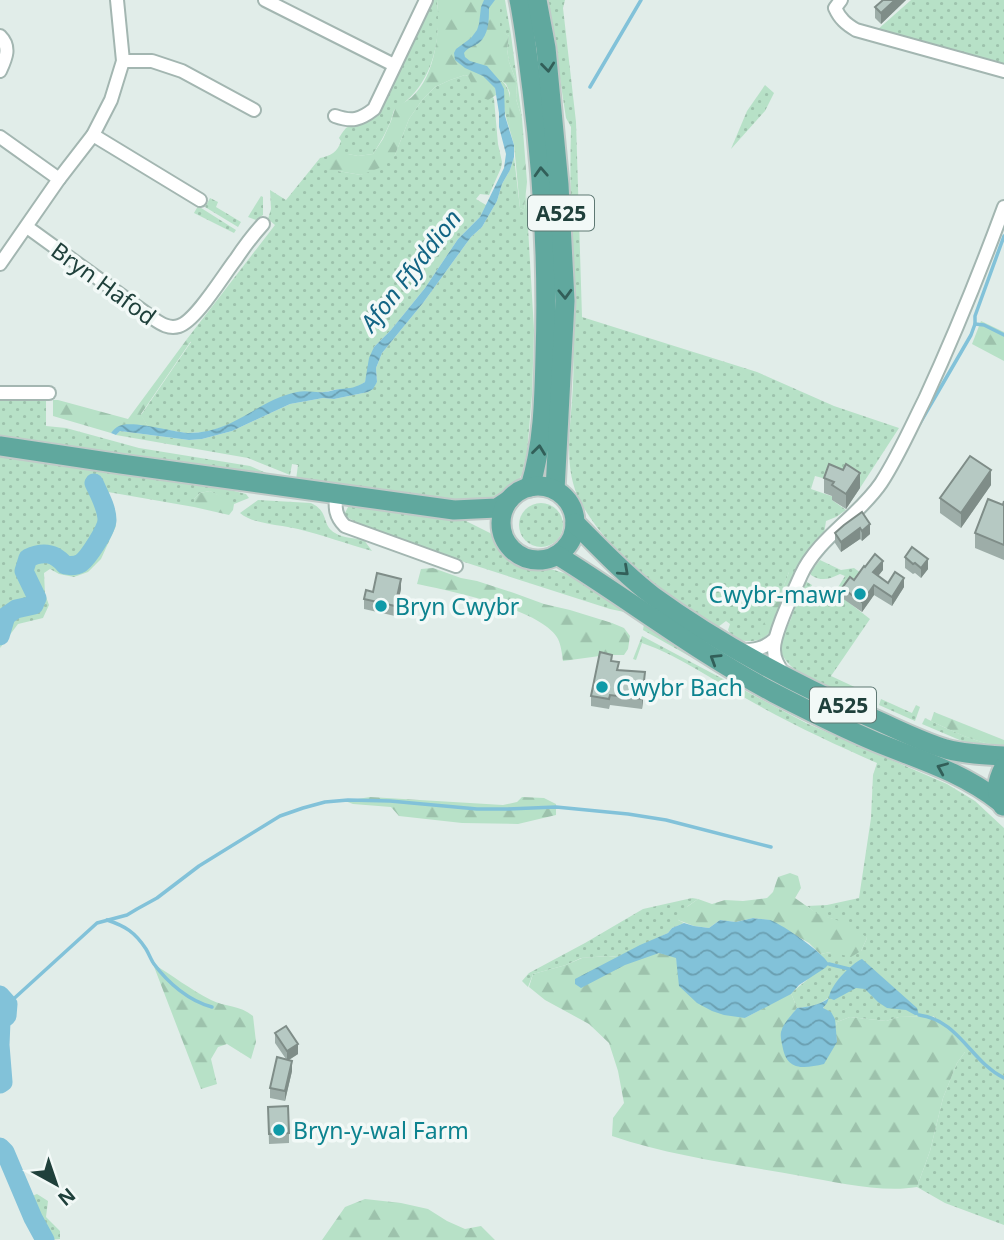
<svg xmlns="http://www.w3.org/2000/svg" width="1004" height="1240" viewBox="0 0 1004 1240" font-family="'Noto Sans',sans-serif">
	<style>
		.grass { fill: url(#grass-dots) }
		.forest { fill: url(#forest-firs) }
		.water { fill: url(#water-waves) }
		.lines { fill: none; stroke-linecap: round; stroke-linejoin: round }
		.stream { stroke: #82c2d9; stroke-width: 3.5 }
		.river { stroke: #82c2d9; stroke-width: 19 }
		.minor-casing { stroke: #a3b6b1; stroke-width: 16 }
		.primary-casing { stroke: #c0cac8; stroke-width: 23 }
		.minor { stroke: #fff; stroke-width: 12 }
		.primary { stroke: #60a89e; stroke-width: 19 }
		.wall { fill: #9dada8 }
		.shaded-wall { fill: #7f8d88 }
		.building { fill: #b6c9c3; stroke: #7f8d88; stroke-width: 2 }
		.oneway { stroke: #325f59 }
		.culture-dot { fill: #0f9aa8; stroke: #f2f9f7; stroke-width: 2.5 }
		.labels { text-anchor: middle; dominant-baseline: central; stroke-width: 7; stroke-linejoin: round; paint-order: stroke }
		.shield { fill: #f2f9f7; stroke: #5e7873; stroke-width: 2 }
		.shield-label { font-size: 21px; font-weight: bold; fill: #1f403b }
		.street-label { font-size: 23px; fill: #1f403b; stroke: #f2f9f7 }
		.culture-label { font-size: 23px; fill: #0d838f; stroke: #f2f9f7; text-anchor: start }
		.water-label { font-size: 24px; font-style: italic; fill: #126484; stroke: #f2f9f7 }
	</style>
	<defs>
		<pattern id="grass-dots" width="8" height="8" patternUnits="userSpaceOnUse" patternTransform="scale(1.75)"><rect width="8" height="8" fill="#b7e1c7"/><path d="M2 2h.1M6 6h.1" fill="none" stroke="#9dc2ac" stroke-width="1.8" stroke-linecap="round"/></pattern>
		<pattern id="forest-firs" width="22" height="20" patternUnits="userSpaceOnUse" patternTransform="scale(1.75)"><rect width="22" height="20" fill="#b7e1c7"/><path d="M5 1l3.5 6h-7zM16 11l3.5 6h-7z" fill="#9dc2ac"/></pattern>
		<pattern id="water-waves" width="16" height="10" patternUnits="userSpaceOnUse" patternTransform="scale(1.75)"><rect width="16" height="10" fill="#82c2d9"/><path d="M0 5q4-4 8 0t8 0" fill="none" stroke="#6a9fb1"/></pattern>
	</defs>
	<rect width="100%" height="100%" fill="#e1ede9"/>
	<g class="grass">
		<path d="M434,0H437C442,42 432,87 394,110C390,126 382,140 373,154L358,156L348,154L329,171H338L361,175L395,155L409,119L422,100L435,87L450,80L465,75L478,80L488,88L494,99L498,144L502,162L501,168L489,195L480,194L476,199L486,205L480,217L458,239L425,288L391,330L374,347L365,382L354,389H338L325,392H298L273,401L231,424L208,432L186,433L148,427L141,415L191,342L187,339L275,225L268,219L271,209L270,190L286,200L320,158C330,156 338,152 341,141L339,138C340,136 344,130 346,128C358,120 366,125 379,111Z"/>
		<polygon points="500,0 505,0 511,35 522,118 516,99 517,83 509,62 507,49 509,36 500,31"/>
		<path d="M548,0H565L563,8L576,122L582,317L757,372L834,406L899,428L860,488L815,476L811,489L834,497L832,500L846,510L836,517L826,521L824,534L801,560L794,572H789L780,596L760,631L762,639C750,643 734,642 728,630L730,624L726,621L718,627C666,594 612,558 581,503C561,467 572,421 573,383C574,370 573,358 573,345C573,272 569,200 571,127L566,118Z"/>
		<polygon points="911,0 1004,0 1004,66 876,31"/>
		<path d="M500,81H502C514,92 510,112 509,127C504,113 503,97 500,81Z"/>
		<polygon points="765,85 774,93 765,111 731,149 747,111"/>
		<polygon points="514,157 520,208 524,210 526,193 534,330 532,395 527,452 522,474 513,490 501,498 464,503 296,480 298,465 292,464 290,475 248,458 116,435 120,431 189,440 202,439 232,431 290,404 323,398 334,399 368,392 377,382 376,368 382,353 423,303 471,237 482,227 497,201 502,184 510,170"/>
		<polygon points="261,196 263,197 263,215 256,220 248,217"/>
		<polygon points="210,198 218,202 216,207 241,222 238,227 205,207"/>
		<polygon points="198,206 236,230 234,233 194,213"/>
		<polygon points="0,400 46,400 46,426 66,428 139,448 250,466 285,481 0,439"/>
		<path d="M0,454L210,485L246,494L249,498L234,504L210,491L200,493L194,499V507L108,492L114,508L116,526L101,559L88,572L74,577L59,574L50,569L44,573L45,594L49,605L43,618L18,624L0,648C0,644 2,641 3,637C4,635 5,628 6,625C9,613 24,611 35,607C42,590 24,577 30,560C59,543 63,590 91,554H95C102,543 111,529 109,515C108,505 103,497 102,486L90,482C95,494 104,507 104,520C105,539 84,554 70,564C51,556 50,542 26,556L22,570L35,599L34,603C18,607 7,608 0,624Z"/>
		<path d="M258,500L311,503C330,512 321,525 335,533C343,538 355,538 364,540L372,551C347,544 323,535 298,529C281,525 252,524 240,513Z"/>
		<circle cx="541" cy="525" r="22"/>
		<polygon points="348,507 370,507 466,521 490,533 512,556 520,562 540,568 554,570 586,580 705,663 689,656 643,630 644,624 642,621 629,613 610,609 430,551 361,525 345,516 345,513"/>
		<path d="M820,560L841,570L854,568L864,575L843,598L870,619L831,676L874,696L868,709C847,699 782,673 781,649C781,636 789,626 793,613C797,603 799,592 804,583L807,582L812,585L809,591L828,602L831,599L838,603L843,594L837,589L845,576L840,574C829,579 822,582 811,575L810,573Z"/>
		<path d="M642,636L806,723L947,784L975,801L1004,828V1225L945,1203L917,1187L930,1151L943,1098L957,1063L965,1052V1041L933,1016L899,1017L886,1021L850,1017L837,1022L835,1029V1019L823,1009L828,998C818,1006 809,1007 797,1008L791,993L807,980L820,954L831,952L861,951L867,938L833,919L818,915L807,906L827,905L859,898L871,818L873,775L877,763C832,743 789,723 747,699C712,680 680,656 642,643L636,660L633,659Z"/>
		<polygon points="881,699 912,713 916,705 920,707 915,721 879,705"/>
		<path d="M925,718C950,730 977,744 1004,746L969,744L922,724Z"/>
		<polygon points="692,898 698,899 688,906 678,920 684,923 672,928 668,933 618,957 608,956 581,958 566,965 533,974 528,987 522,981 529,973 585,943 643,909"/>
		<polygon points="37,1194 48,1201 46,1217 60,1231 60,1239 49,1240 45,1235 30,1202 32,1196"/>
	</g>
	<g class="forest">
		<path d="M437,0H500V30L509,36L507,49L509,62L517,83L516,99L522,118L527,182L524,210L520,208L514,145L509,127L510,93L506,84L502,81H500L495,88L496,95L488,100C476,96 473,86 468,76L465,75L450,80L435,87L422,100L409,119L395,155L382,167L361,175L338,171L329,172L323,162L334,155L348,154L358,156L373,154L383,139L391,121L396,106C434,94 441,34 437,0Z"/>
		<polygon points="981,321 1004,332 1004,361 972,344"/>
		<path d="M187,339L191,341L141,414L148,427C135,425 120,423 111,433L53,416V400H58L128,419Z"/>
		<polygon points="210,491 233,502 234,504 233,510 229,515 194,507 194,499 200,493"/>
		<path d="M433,568L461,578L477,581L514,593L544,604L570,610L612,623L624,628L630,636L628,649L624,655H607L563,661C562,654 561,645 558,639C542,609 450,591 417,584L421,569Z"/>
		<path d="M789,572H794L796,576C792,582 788,589 785,596C779,612 777,630 762,639L759,631L780,596Z"/>
		<path d="M934,712L1004,740V745C978,745 953,731 931,721Z"/>
		<polygon points="370,797 503,805 517,802 522,797 544,798 556,804 556,815 518,824 462,823 399,816 391,807 353,804 345,801"/>
		<polygon points="790,873 798,876 801,888 795,898 818,914 852,925 867,938 861,951 851,957 831,952 820,954 809,943 769,920 753,918 736,922 720,920 709,928 694,926 678,920 680,912 698,899 712,904 725,900 743,901 767,898 773,892 778,877"/>
		<path d="M660,953L676,957L679,977L745,1018L791,993L797,1008L783,1028L837,1042L835,1029L837,1022L850,1017L886,1021L899,1017L932,1016L965,1041V1052L957,1063L943,1098L930,1151L917,1187C882,1193 836,1182 801,1176C740,1165 670,1156 612,1136L613,1118L624,1103L618,1071L609,1043L589,1024L545,1000L529,987L533,974L566,965L582,958L608,956L629,959Z"/>
		<path d="M153,964C172,975 191,990 211,1000C225,1007 240,1005 253,1016L256,1042L251,1059L227,1044L218,1047L211,1059L217,1084L201,1089Z"/>
		<polygon points="365,1199 401,1203 428,1209 447,1221 465,1229 481,1226 495,1240 322,1240 345,1207"/>
	</g>
	<g class="water">
		<path d="M484,0H495L489,8C489,20 489,34 479,43C473,47 468,47 464,53L465,57L470,61L487,66L500,81L504,89L505,116L514,145V157L510,170L502,184L497,201L482,227L471,237L423,303L382,353L376,368L377,382L373,389L368,392L334,399L323,398L290,404L232,431L202,439L189,440L120,431L116,435L111,433C113,430 115,428 119,426C133,420 171,432 188,433C235,433 257,400 297,392C306,390 316,393 324,392C330,392 335,389 340,389C351,388 355,388 365,382L369,358L374,347L391,330L425,288L458,239L480,217L504,168L506,154L499,127V113L495,88L483,76L465,68L455,60L454,53L456,49L471,38L477,30L479,24L481,7Z"/>
		<path d="M753,918C758,919 765,919 770,920C785,926 821,951 829,964L825,968L799,985L791,994L745,1018L724,1015L712,1011L697,1003L679,986L676,958L659,953L625,965L581,988L575,984V979L640,945L668,933L672,928L684,923L694,926L709,928L720,920L736,922Z"/>
		<path d="M862,959L917,1008L919,1015H915L906,1010L887,1008L878,1002L865,989L856,988L834,1000L829,998L827,1003L823,1008L831,1012L835,1019L837,1042L824,1064C806,1068 788,1072 783,1049C782,1043 780,1038 781,1032C783,1023 792,1015 797,1008C809,1007 819,1005 829,998C830,985 851,964 862,959Z"/>
	</g>
	<g class="lines">
		<g class="stream">
			<polyline points="590,87 641,0"/>
			<polyline points="1004,236 975,316 975,324 984,325 1004,335"/>
			<polyline points="920,423 971,335 975,324"/>
			<path d="M107,920C125,926 135,932 146,949C149,954 151,960 154,964C168,983 189,1001 212,1007"/>
			<polyline points="829,964 849,969"/>
			<polyline points="8,1004 97,923 127,915 137,909 157,898 199,866 280,816 303,808 325,802 348,800 390,801 477,809 507,809 556,807 628,814 666,820 771,847"/>
			<path d="M919,1015C959,1020 971,1062 1004,1078"/>
		</g>
		<g class="river">
			<path d="M0,636L6,616L16,609L34,605L37,598L24,571L28,558C43,551 54,552 65,565C70,566 76,566 81,563C88,558 107,529 107,520C107,508 99,494 94,483"/>
			<polyline points="0,995 8,1004 7,1016 1,1021 0,1045 3,1082 0,1084"/>
			<polyline points="0,1147 5,1152 33,1218 45,1240"/>
		</g>
		<g class="minor-casing">
			<g id="minor">
				<polyline points="265,0 394,65"/>
				<path d="M841,0L835,8C840,19 846,24 856,30L1004,71"/>
				<path d="M0,36C11,47 6,58 0,71"/>
				<polyline points="123,61 152,61 182,71 254,110"/>
				<path d="M335,116C352,122 360,120 374,109L426,0"/>
				<polyline points="93,135 200,200"/>
				<polyline points="0,137 59,179"/>
				<path d="M27,227L154,319C161,324 169,329 179,326C196,321 224,274 236,259C244,247 253,235 263,224"/>
				<polyline points="0,264 59,179 93,135 111,100 123,61 117,0"/>
				<polyline points="0,393 49,393"/>
				<path d="M336,495C335,508 335,516 345,526L456,566"/>
				<path d="M740,651C754,650 764,649 775,639"/>
				<path d="M784,674C778,666 774,659 774,650C773,634 794,591 801,575C818,538 858,517 881,483C898,457 911,427 925,399C954,336 980,272 1004,207"/>
			</g>
		</g>
		<g class="primary-casing">
			<g id="primary">
				<path d="M519,0C525,30 528,60 532,90C543,178 548,267 545,356C544,400 543,445 530,487"/>
				<polyline points="537,0 546,48 559,185 565,301 555,490"/>
				<polyline points="0,446 121,464 454,510 497,508 509,500"/>
				<circle cx="538" cy="523" r="37"/>
				<path d="M575,523C600,548 625,575 653,596C719,644 793,683 867,716C893,727 919,741 946,749C965,754 984,755 1004,756"/>
				<path d="M557,555C630,600 698,653 774,693C807,710 841,727 876,742C920,760 962,772 1000,802"/>
				<path d="M1003,806C994,793 997,781 1004,767"/>
			</g>
		</g>
		<use href="#minor" class="minor"/>
		<use href="#primary" class="primary"/>
	</g>
	<g class="wall">
		<polygon points="883,0 906,0 881,24 875,18 875,7"/>
		<polygon points="824,478 860,488 846,509 832,500 832,496 824,493"/>
		<polygon points="991,485 961,528 940,513 940,498"/>
		<polygon points="1004,501 1004,560 975,548 975,533 1003,505"/>
		<polygon points="862,512 870,534 862,541 860,539 841,552 835,543 835,533"/>
		<polygon points="905,557 928,569 921,578 915,573 913,574 905,568"/>
		<polygon points="883,570 878,576 888,583 904,587 892,606 874,595 862,612 842,598 842,588 854,580"/>
		<polygon points="401,589 395,616 364,609 364,599 373,592"/>
		<polygon points="612,661 619,670 645,682 642,709 610,705 609,709 591,706 591,696"/>
		<polygon points="275,1033 298,1054 289,1060 292,1071 285,1101 270,1098 270,1088 286,1059 275,1043"/>
		<polygon points="268,1107 289,1133 289,1143 269,1144"/>
	</g>
	<g class="shaded-wall">
		<polygon points="895,0 906,0 881,24 881,13"/>
		<polygon points="991,470 991,485 961,528 961,513"/>
		<polygon points="860,473 860,488 846,509 846,494"/>
		<polygon points="870,524 870,534 862,541 862,531"/>
		<polygon points="860,528 860,539 841,552 841,542"/>
		<polygon points="928,559 928,569 921,578 921,568"/>
		<polygon points="883,561 883,570 873,582 873,572"/>
		<polygon points="904,578 904,587 892,606 892,597"/>
		<polygon points="401,579 401,589 395,616 395,606"/>
		<polygon points="874,585 874,595 862,612 862,602"/>
		<polygon points="645,672 645,682 642,709 642,699"/>
		<polygon points="298,1044 298,1054 287,1061 287,1051"/>
		<polygon points="292,1061 292,1071 285,1101 285,1091"/>
	</g>
	<g class="building">
		<polygon points="883,0 895,0 881,13 875,7"/>
		<polygon points="970,456 991,470 961,513 940,498"/>
		<polygon points="829,464 843,470 846,464 860,473 846,494 832,485 834,482 824,478"/>
		<polygon points="988,499 1003,505 1004,501 1004,545 975,533"/>
		<polygon points="862,512 870,524 862,531 860,528 841,542 835,533 844,525"/>
		<polygon points="912,547 928,559 921,568 915,563 913,564 905,557"/>
		<polygon points="875,554 883,561 873,572 888,583 895,572 904,578 892,597 874,585 862,602 842,588 850,577 854,580 864,566 865,567"/>
		<polygon points="377,573 401,579 395,606 364,599 366,590 373,592"/>
		<polygon points="600,652 612,655 611,661 619,662 617,670 645,672 642,699 610,695 609,699 591,696"/>
		<polygon points="286,1026 298,1044 287,1051 275,1033"/>
		<polygon points="277,1057 292,1061 285,1091 270,1088"/>
		<polygon points="288,1106 289,1133 269,1134 268,1107"/>
	</g>
	<defs><path id="oneway-chevron" d="M-2-3.5L2.5 0L-2 3.5" fill="none" stroke-width="1.6" stroke-linecap="round" stroke-linejoin="round" transform="scale(1.75)"/></defs>
	<g class="oneway">
		<use href="#oneway-chevron" transform="translate(548 67) rotate(84)"/>
		<use href="#oneway-chevron" transform="translate(541 172) rotate(-93)"/>
		<use href="#oneway-chevron" transform="translate(565 294) rotate(88)"/>
		<use href="#oneway-chevron" transform="translate(539 450) rotate(-83)"/>
		<use href="#oneway-chevron" transform="translate(624 571) rotate(42)"/>
		<use href="#oneway-chevron" transform="translate(715 659) rotate(-148)"/>
		<use href="#oneway-chevron" transform="translate(942 768) rotate(-157)"/>
	</g>
	<g class="culture-dot">
		<circle cx="860" cy="594" r="7"/>
		<circle cx="381" cy="606" r="7"/>
		<circle cx="602" cy="687" r="7"/>
		<circle cx="279" cy="1130" r="7"/>
	</g>
	<g class="labels">
		<g class="shield">
			<rect x="528" y="195.5" width="66" height="35" rx="5"/>
			<rect x="810" y="687.5" width="66" height="35" rx="5"/>
		</g>
		<g class="shield-label">
			<text x="561" y="213">A525</text>
			<text x="843" y="705">A525</text>
		</g>
		<g class="street-label">
			<text transform="translate(104 283) rotate(36)">Bryn Hafod</text>
		</g>
		<g class="culture-label">
			<text x="846" y="594" text-anchor="end">Cwybr-mawr</text>
			<text x="395" y="606">Bryn Cwybr</text>
			<text x="616" y="687">Cwybr Bach</text>
			<text x="293" y="1130">Bryn-y-wal Farm</text>
		</g>
		<g class="water-label">
			<text transform="translate(410 270) rotate(-52)">Afon Ffyddion</text>
		</g>
	</g>
	<g transform="translate(56 1184) rotate(140)" stroke="#f2f9f7" stroke-width="5" paint-order="stroke">
	<path d="M0-5L12 26L0 18L-12 26Z" fill="#1f403b"/>
	<text y="-10" font-size="19" font-weight="bold" text-anchor="middle" fill="#1f403b">N</text>
	</g>
</svg>
